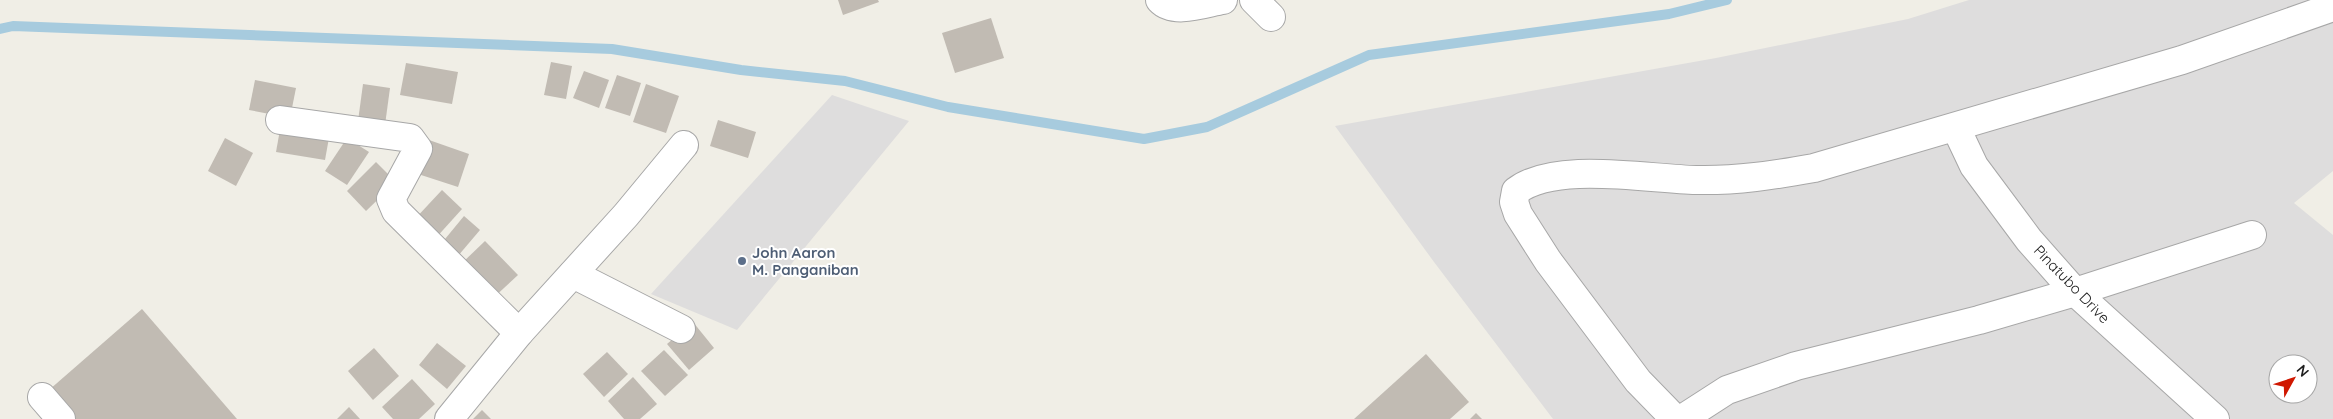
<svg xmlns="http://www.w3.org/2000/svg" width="2333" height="419" viewBox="0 0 2333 419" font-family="Quicksand,sans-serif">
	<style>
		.residential { fill: #dedddd; fill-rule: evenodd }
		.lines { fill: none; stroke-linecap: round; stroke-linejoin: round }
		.stream { stroke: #a7cbde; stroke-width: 10 }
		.building { fill: #c1bbb3 }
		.minor-casing { stroke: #a7a7a7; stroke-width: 30 }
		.minor { stroke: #fff; stroke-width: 28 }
		.service-dot { fill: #5c6f8a; stroke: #fff; stroke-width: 2 }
		.labels { text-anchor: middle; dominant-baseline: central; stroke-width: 4; stroke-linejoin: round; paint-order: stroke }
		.service-label { font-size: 15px; font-weight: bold; fill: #4e5e75; stroke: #fff; text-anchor: start }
		.street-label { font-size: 15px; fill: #202020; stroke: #fff }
	</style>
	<rect width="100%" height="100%" fill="#f0eee6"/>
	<g class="residential">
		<path d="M1969,0H2333V171L2294,203L2333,235V419H1553L1434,262L1335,126L1716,58L1908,19ZM2278,364H2308V394H2278Z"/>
		<polygon points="832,95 909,121 737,330 651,294"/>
	</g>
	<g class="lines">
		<polyline class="stream" points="0,29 13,26 612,49 741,70 845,81 948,107 1144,139 1207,127 1369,55 1669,14 1727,0"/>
	</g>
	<g class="building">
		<polygon points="838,0 878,0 879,2 843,15"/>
		<polygon points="991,18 1004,58 955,73 942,33"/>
		<polygon points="551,62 572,66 566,99 544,95"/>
		<polygon points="406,63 458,72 452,104 400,95"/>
		<polygon points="584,71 609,80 599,108 573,98"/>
		<polygon points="617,75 641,83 630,116 605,108"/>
		<polygon points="255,80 296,88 290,118 249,110"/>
		<polygon points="363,84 390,88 385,125 358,121"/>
		<polygon points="646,84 679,96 666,133 633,122"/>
		<polygon points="718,120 756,132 748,158 710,146"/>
		<polygon points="281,124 330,132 325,160 276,152"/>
		<polygon points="225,138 253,153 236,186 208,171"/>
		<polygon points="347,138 369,152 347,185 325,171"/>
		<polygon points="429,140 469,154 458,187 418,174"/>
		<polygon points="376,162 396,182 366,211 347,191"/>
		<polygon points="442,190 462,209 434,240 413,221"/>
		<polygon points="464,216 480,230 452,263 436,250"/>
		<polygon points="485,241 518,275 492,299 460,265"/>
		<polygon points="142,309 237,419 75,419 49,390"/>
		<polygon points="693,322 714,348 689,370 667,344"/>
		<polygon points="437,343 466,366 447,389 419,365"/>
		<polygon points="374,348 399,376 373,400 348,371"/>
		<polygon points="664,350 688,375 665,396 641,371"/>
		<polygon points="607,352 628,374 604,397 583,374"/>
		<polygon points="1426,354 1469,402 1450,419 1354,419"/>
		<polygon points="633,377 657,404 640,419 624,419 608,401"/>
		<polygon points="412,379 435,404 419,419 393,419 382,407"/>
		<polygon points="349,407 360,419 337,419"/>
		<polygon points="482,410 491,419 473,419"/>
		<polygon points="1476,413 1482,419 1470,419"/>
	</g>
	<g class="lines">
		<g class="minor-casing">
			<g id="minor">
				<path d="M1160,0C1174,15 1205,3 1223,0"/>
				<polyline points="1254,0 1271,17"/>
				<polyline points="280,120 410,138 418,149 391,199 396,211 519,333"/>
				<polyline points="1956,128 1974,166 2029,240 2075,292 2215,419"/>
				<polyline points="573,274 681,329"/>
				<polyline points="42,397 61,419"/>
				<polyline points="449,419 519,333 626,215 684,145"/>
				<path d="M1675,419L1638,381L1548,261L1518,214L1514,202L1516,191C1555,161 1647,179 1696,180C1736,181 1775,175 1814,168L2182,60L2333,7"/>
				<polyline points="1682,419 1727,390 1796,366 1979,320 2075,292 2252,235"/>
			</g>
		</g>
		<use href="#minor" class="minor"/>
	</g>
	<circle class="service-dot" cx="742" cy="261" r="5"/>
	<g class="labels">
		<g class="service-label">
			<text x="752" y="252">John Aaron<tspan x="752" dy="17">M. Panganiban</tspan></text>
		</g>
		<g class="street-label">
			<text transform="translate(2072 284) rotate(46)">Pinatubo Drive</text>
		</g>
	</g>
	<g transform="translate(2293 379) rotate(50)"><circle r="24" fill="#ffffff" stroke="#a6a6a6"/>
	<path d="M0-4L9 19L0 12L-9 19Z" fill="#d01700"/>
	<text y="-8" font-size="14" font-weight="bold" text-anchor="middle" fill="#202020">N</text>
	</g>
</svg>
